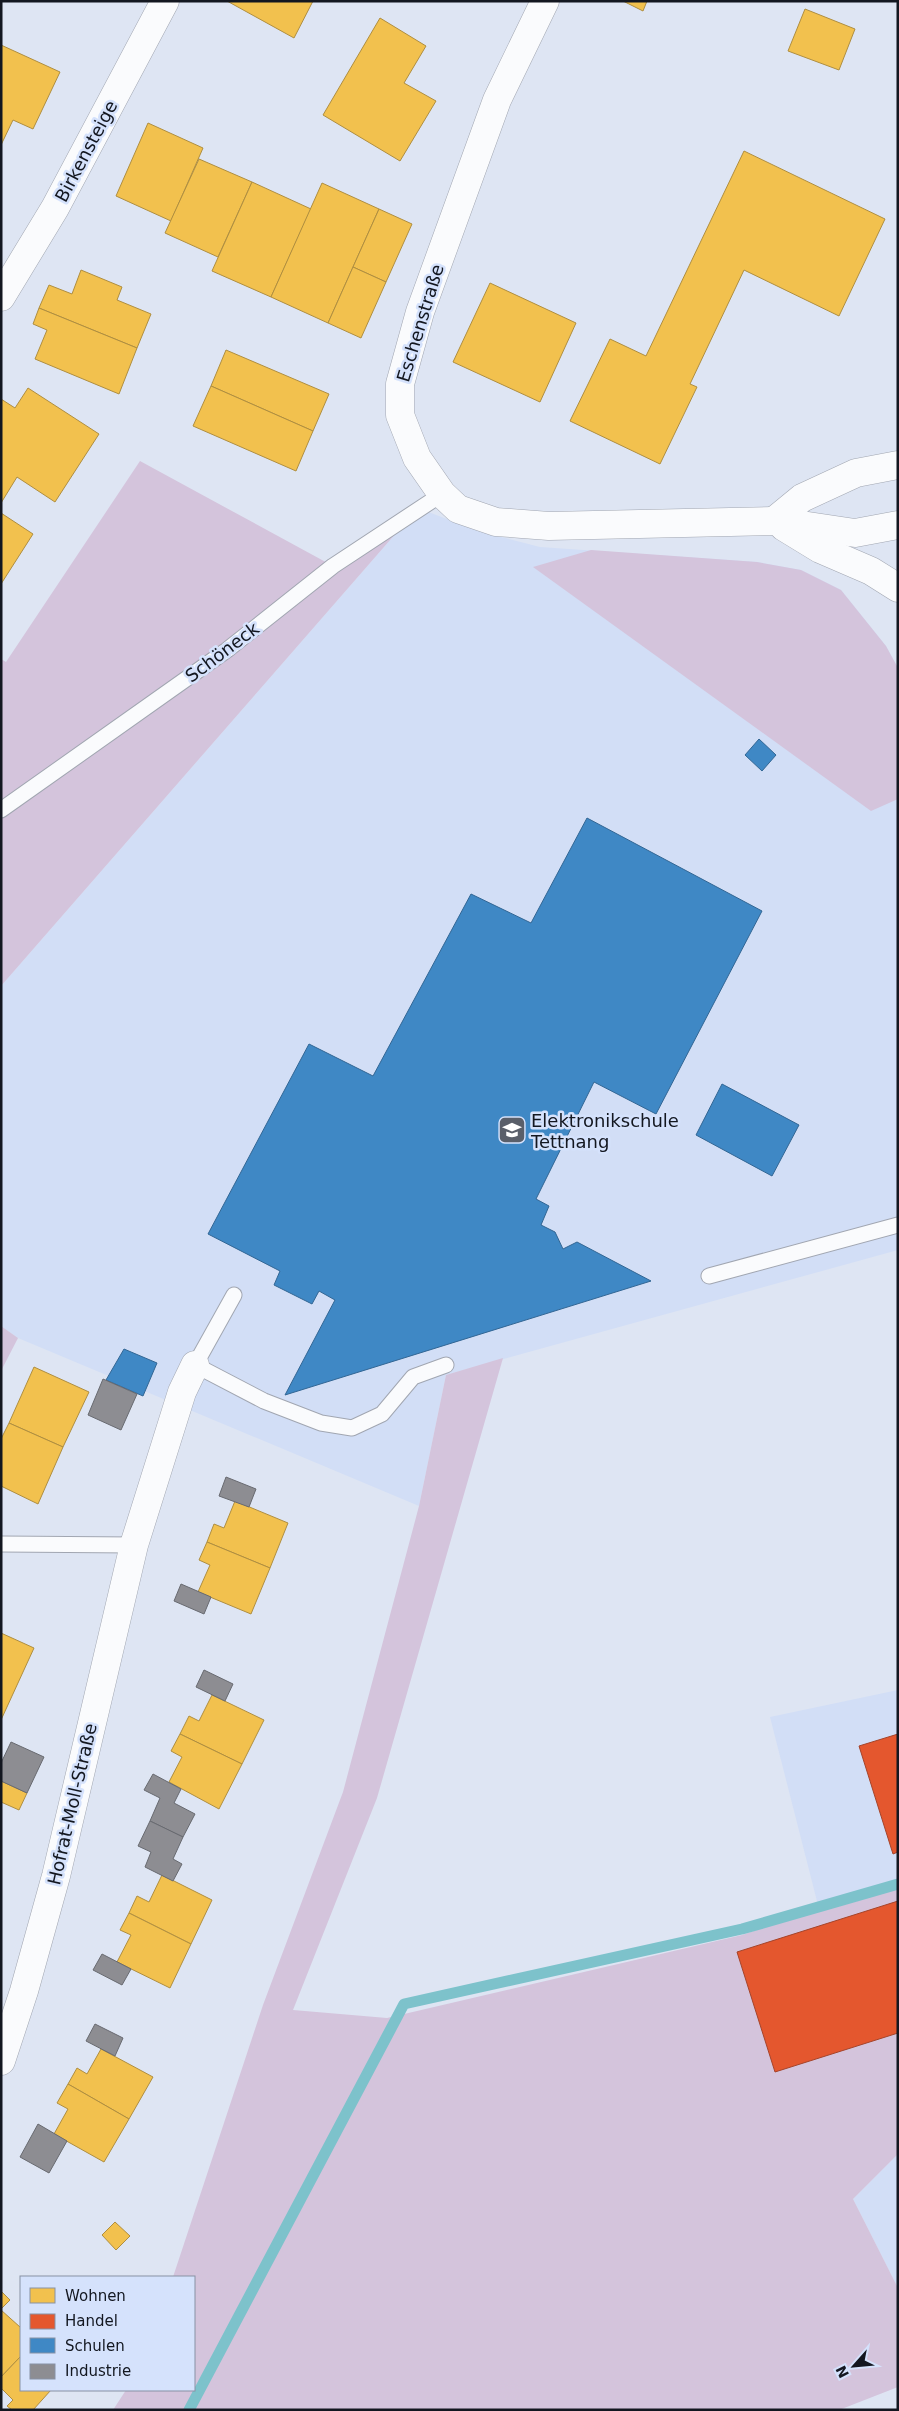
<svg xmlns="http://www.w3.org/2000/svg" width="899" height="2411" viewBox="0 0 899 2411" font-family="'DejaVu Sans',sans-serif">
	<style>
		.built { fill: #d2def6 }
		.green { fill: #d4c4dc }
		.homes { fill: #f2c14e; stroke: #af8e40 }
		.shops { fill: #e4572e; stroke: #a5442a }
		.schools { fill: #3f88c5; stroke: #326694 }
		.industry { fill: #8d8d92; stroke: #686a70 }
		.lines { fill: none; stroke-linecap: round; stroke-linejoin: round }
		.stream { stroke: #7dc2cb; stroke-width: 11 }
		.service-casing { stroke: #a1a6b1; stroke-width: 17 }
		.minor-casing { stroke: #a1a6b1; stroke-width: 29 }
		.service { stroke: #fafbfd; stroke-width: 15 }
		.minor { stroke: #fafbfd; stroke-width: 28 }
		.labels { text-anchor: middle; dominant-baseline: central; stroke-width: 5; stroke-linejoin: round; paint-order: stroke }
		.street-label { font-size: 18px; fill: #131720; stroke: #d5e2fc }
		.poi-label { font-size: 18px; fill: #131720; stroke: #d5e2fc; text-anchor: start }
	</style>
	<rect width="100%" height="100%" fill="#dee5f3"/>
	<g class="built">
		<polygon points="418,508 478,531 540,547 757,562 801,570 841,590 886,646 898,668 898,1250 446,1375 419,1506 18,1338 1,1326 1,986"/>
		<polygon points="898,1690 898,1882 819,1909 770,1717"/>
		<polygon points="898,2154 898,2288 853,2199"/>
	</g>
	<g class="green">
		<polygon points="140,461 333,566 418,508 1,986 1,659 6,662"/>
		<polygon points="591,550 757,562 801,570 841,590 886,646 898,668 898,799 871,811 533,567"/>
		<polygon points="1,1326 18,1338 1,1371"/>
		<polygon points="503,1358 377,1798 293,2010 387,2018 742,1935 898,1882 898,2154 853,2199 898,2288 898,2387 839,2410 113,2410 126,2390 194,2390 194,2277 173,2277 263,2005 343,1792 419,1506 446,1375"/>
	</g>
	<g class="homes">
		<polygon points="227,1 313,1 294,38"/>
		<polygon points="623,1 647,1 643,11"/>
		<polygon points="805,9 855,29 839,70 788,51"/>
		<polygon points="380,18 426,46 404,83 436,101 400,161 323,115"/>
		<polygon points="1,45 60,72 33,129 13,120 1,145"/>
		<polygon points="148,123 203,148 171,221 116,196"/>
		<polygon points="744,151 885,219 839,316 744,270 690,384 697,387 660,464 570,421 610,339 646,356"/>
		<polygon points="199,159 252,182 218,257 165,233"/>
		<polygon points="252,182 311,209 271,297 212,271"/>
		<polygon points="322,183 379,209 328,323 271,297"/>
		<polygon points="379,209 412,224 386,282 353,267"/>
		<polygon points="353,267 386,282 361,338 328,323"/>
		<polygon points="81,270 122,287 117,300 151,314 137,348 39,308 49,285 72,294"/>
		<polygon points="490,283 576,323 540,402 453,362"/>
		<polygon points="39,308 137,348 119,394 35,359 47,330 33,324"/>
		<polygon points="226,350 329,394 313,431 211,386"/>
		<polygon points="211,386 313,431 296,471 193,426"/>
		<polygon points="28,388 99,434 55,502 17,477 1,503 1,399 15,408"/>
		<polygon points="1,513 33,534 1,584"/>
		<polygon points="34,1367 89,1392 63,1447 9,1423"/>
		<polygon points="9,1423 63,1447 38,1504 1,1486 1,1439"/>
		<polygon points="235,1501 288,1523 270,1568 207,1542 214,1524 224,1528"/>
		<polygon points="207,1542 270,1568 251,1614 198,1592 210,1565 199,1560"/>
		<polygon points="1,1633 34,1648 1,1720"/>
		<polygon points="212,1695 264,1720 242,1764 180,1734 189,1716 199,1721"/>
		<polygon points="180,1734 242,1764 219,1809 169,1782 182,1757 171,1751"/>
		<polygon points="1,1781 27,1793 19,1810 1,1802"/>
		<polygon points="162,1875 212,1900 191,1944 129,1913 137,1896 149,1902"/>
		<polygon points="129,1913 191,1944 170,1988 117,1962 131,1935 120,1930"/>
		<polygon points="101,2049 153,2077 129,2119 68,2084 77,2068 87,2074"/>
		<polygon points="68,2084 129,2119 104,2162 54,2134 68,2109 57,2103"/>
		<polygon points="115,2222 130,2236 116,2250 102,2235"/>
		<polygon points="1,2291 10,2300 1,2309"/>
		<polygon points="1,2310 20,2327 21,2325 21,2356 1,2377"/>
		<polygon points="21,2356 21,2390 51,2390 33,2410 12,2410 7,2406 13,2400 1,2388 1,2377"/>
	</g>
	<g class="shops">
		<polygon points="898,1734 898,1852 893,1854 859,1746"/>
		<polygon points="898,1901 898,2033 775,2072 737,1952"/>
	</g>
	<g class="schools">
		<polygon points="759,739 776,755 762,771 745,755"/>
		<polygon points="587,818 762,911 656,1114 594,1082 536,1199 549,1206 541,1225 555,1232 563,1249 577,1242 651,1281 285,1395 335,1300 319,1291 312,1304 274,1285 280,1271 208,1234 309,1044 373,1076 471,894 531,923"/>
		<polygon points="722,1084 799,1125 772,1176 696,1135"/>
		<polygon points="124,1349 157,1363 143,1396 106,1380"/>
	</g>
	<g class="industry">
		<polygon points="103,1379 137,1394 121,1430 88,1415"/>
		<polygon points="226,1477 256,1489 249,1507 219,1496"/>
		<polygon points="181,1584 211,1597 204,1614 174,1601"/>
		<polygon points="204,1670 233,1684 225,1701 196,1687"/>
		<polygon points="11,1742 44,1757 27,1793 1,1781 1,1763"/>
		<polygon points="153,1774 181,1789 174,1803 195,1814 183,1837 150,1821 160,1798 144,1790"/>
		<polygon points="150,1821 183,1837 173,1859 182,1864 173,1881 145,1867 151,1852 138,1846"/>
		<polygon points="102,1954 131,1969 122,1985 93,1970"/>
		<polygon points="95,2024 123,2038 115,2056 86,2041"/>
		<polygon points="38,2124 67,2141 49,2173 20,2157"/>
	</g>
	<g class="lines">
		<polyline class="stream" points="189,2410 404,2004 742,1929 898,1884"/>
		<g class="service-casing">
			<g id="service">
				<polyline points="1,810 227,650 333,566 442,494"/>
				<polyline points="709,1276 898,1225"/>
				<polyline points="234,1295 195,1365 264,1401 321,1423 352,1428 382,1414 413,1377 446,1365"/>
				<polyline points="1,1544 134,1545"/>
			</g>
		</g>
		<g class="minor-casing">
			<g id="minor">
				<polyline points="545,1 497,100 420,312 400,384 400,415 417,458 442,494 458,509 496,522 549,526 774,521 855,533 898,525"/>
				<polyline points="1,297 55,208 165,1"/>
				<polyline points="774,521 802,498 856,473 898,465"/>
				<polyline points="784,527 820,549 871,571 898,588"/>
				<polyline points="1,2061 24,1991 56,1876 134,1545 182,1392 195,1365"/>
			</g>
		</g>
		<use href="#service" class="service"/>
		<use href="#minor" class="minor"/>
	</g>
	<defs>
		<g id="school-square" transform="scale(1.4375)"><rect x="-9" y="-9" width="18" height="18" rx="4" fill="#5a5f6a" stroke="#d5e2fc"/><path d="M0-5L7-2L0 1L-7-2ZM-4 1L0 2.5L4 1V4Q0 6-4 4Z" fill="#fff"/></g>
	</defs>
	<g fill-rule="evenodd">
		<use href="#school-square" x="512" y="1130"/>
	</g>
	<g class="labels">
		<g class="street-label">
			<text transform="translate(86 151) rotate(-62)">Birkensteige</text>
			<text transform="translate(420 323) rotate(-73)">Eschenstraße</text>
			<text transform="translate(222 652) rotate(-37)">Schöneck</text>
			<text transform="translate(72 1804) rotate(-77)">Hofrat-Moll-Straße</text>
		</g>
		<g class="poi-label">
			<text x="531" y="1120">Elektronikschule<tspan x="531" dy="21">Tettnang</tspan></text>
		</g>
	</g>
	<rect width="899" height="2411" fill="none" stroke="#131720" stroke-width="5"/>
	<rect x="20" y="2276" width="175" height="115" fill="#d5e2fc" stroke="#8791a4"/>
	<rect x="30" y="2288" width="25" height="15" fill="#f2c14e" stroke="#8791a4"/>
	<text x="65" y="2301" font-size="15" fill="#131720">Wohnen</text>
	<rect x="30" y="2314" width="25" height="15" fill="#e4572e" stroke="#8791a4"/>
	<text x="65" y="2326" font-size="15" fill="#131720">Handel</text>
	<rect x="30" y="2338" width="25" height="15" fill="#3f88c5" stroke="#8791a4"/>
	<text x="65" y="2351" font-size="15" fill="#131720">Schulen</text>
	<rect x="30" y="2364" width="25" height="15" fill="#8d8d92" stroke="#8791a4"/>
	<text x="65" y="2376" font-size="15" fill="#131720">Industrie</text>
	<g transform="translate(854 2366) rotate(243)" stroke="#d5e2fc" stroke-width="4" paint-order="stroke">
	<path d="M0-4L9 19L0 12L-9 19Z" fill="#131720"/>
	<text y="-8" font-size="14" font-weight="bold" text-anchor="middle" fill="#131720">N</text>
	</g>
</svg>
